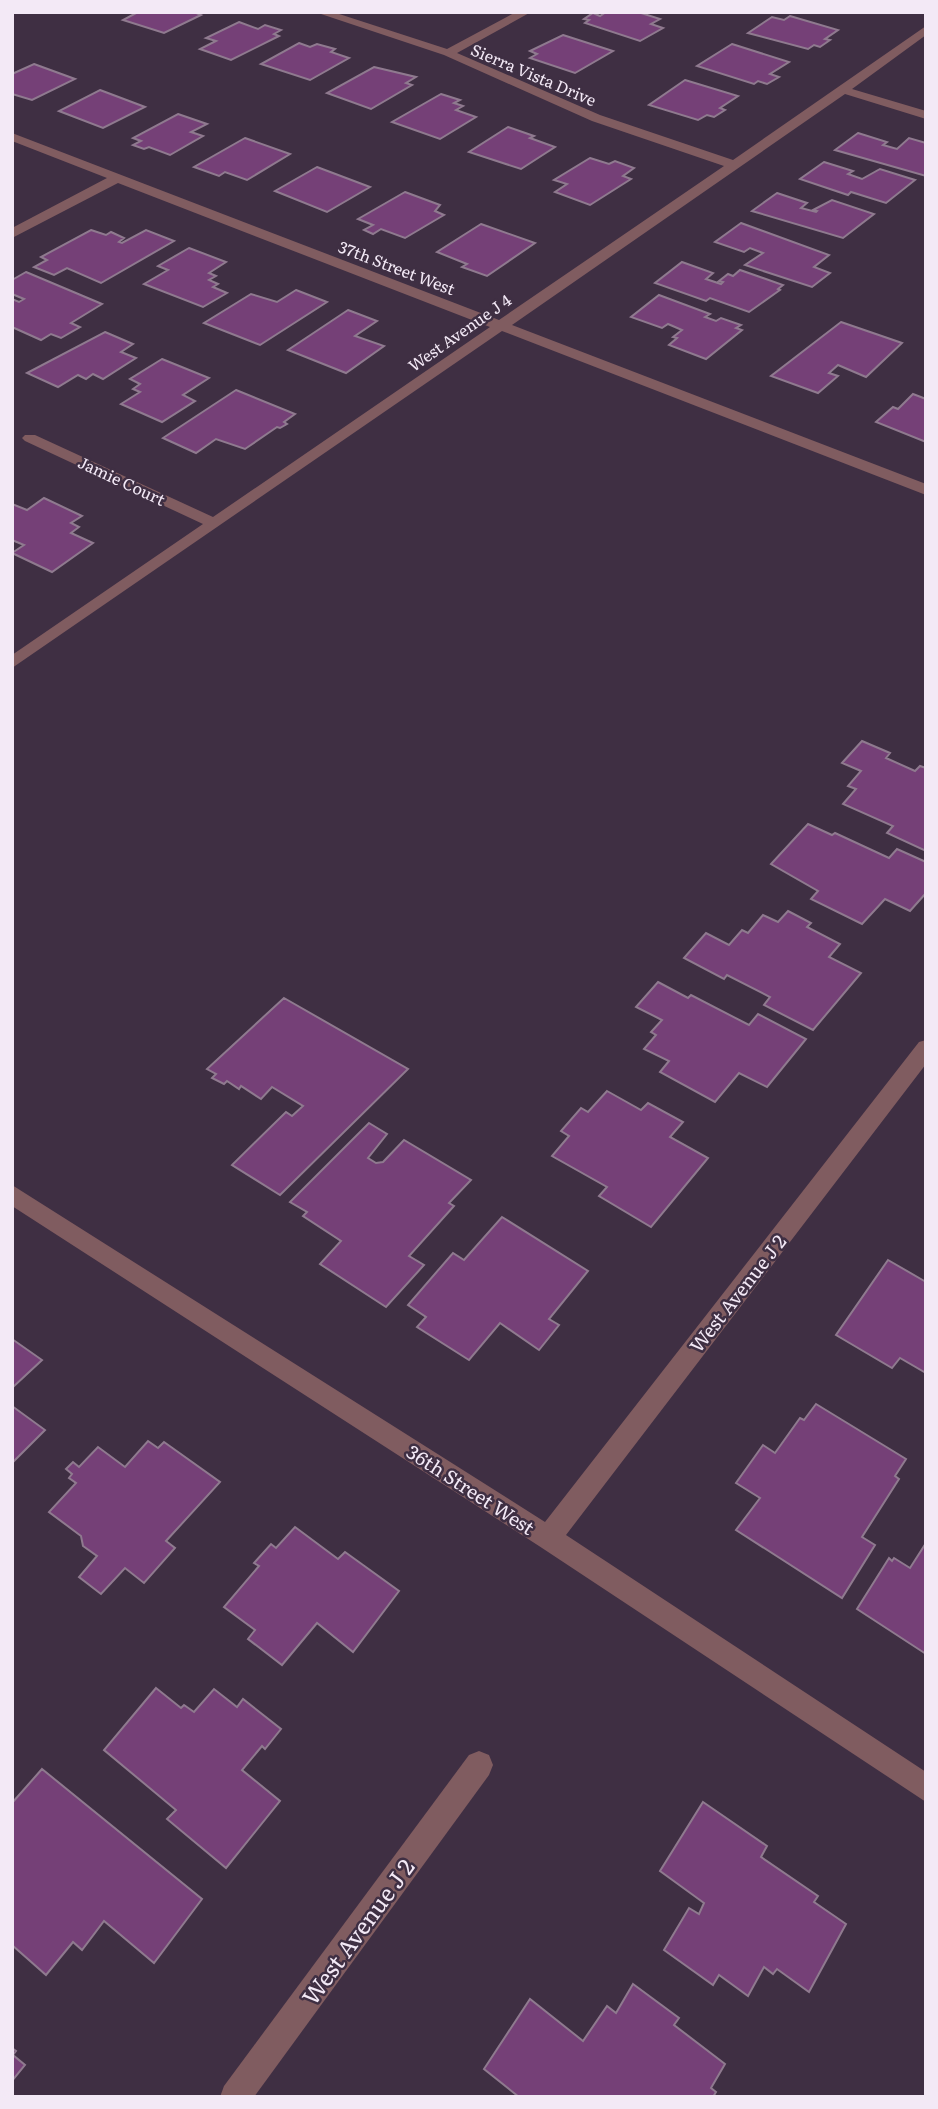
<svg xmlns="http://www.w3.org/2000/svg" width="938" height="2109" viewBox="0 0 938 2109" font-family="Literata,serif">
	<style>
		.building { fill: #754077; stroke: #8f7a8f; stroke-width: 2 }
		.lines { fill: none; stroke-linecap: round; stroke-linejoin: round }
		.minor { fill: #805c60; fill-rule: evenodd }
		.labels { text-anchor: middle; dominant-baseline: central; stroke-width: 5; stroke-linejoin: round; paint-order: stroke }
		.far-street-label { font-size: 16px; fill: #f3e9f6; stroke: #3f2f43 }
		.street-label { font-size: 19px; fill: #f3e9f6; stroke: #3f2f43 }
		.near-street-label { font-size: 23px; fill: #f3e9f6; stroke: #3f2f43 }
	</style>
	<rect width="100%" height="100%" fill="#3f2f43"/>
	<g class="building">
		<polygon points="138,12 194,12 201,15 164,33 123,20"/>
		<polygon points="606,12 638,12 660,19 651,24 663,28 640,41 585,23 589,20 584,19 593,13 600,16"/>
		<polygon points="790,16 838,30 825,39 830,40 820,47 814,45 808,49 748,33 772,17 784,20"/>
		<polygon points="239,22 258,29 265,25 281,30 274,34 279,36 231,60 200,49 216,41 206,38"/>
		<polygon points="563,35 613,51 575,73 530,58 537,54 530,51"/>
		<polygon points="299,43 310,47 317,44 335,49 331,52 349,58 310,80 261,64"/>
		<polygon points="732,44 789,62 770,74 779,77 767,84 758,81 754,84 697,66"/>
		<polygon points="34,64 75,79 32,100 12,94 12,74"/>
		<polygon points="374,67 416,77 406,83 412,85 371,109 327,93"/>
		<polygon points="685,80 738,96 720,108 725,110 714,117 707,115 698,120 649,105"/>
		<polygon points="100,90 145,107 103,128 59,111"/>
		<polygon points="441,94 460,100 454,103 463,106 456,110 476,117 440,139 392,122"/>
		<polygon points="178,114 207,124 191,132 203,136 170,155 149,147 144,149 133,145 141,141 133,138"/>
		<polygon points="508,127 534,136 530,138 555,147 521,169 469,152"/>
		<polygon points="858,133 887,142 883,145 897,149 909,138 926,143 926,176 835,150"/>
		<polygon points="245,138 290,154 247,180 225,172 219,176 194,167"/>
		<polygon points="590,158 609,164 615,161 634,168 623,176 631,179 590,205 555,192 567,184 554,180"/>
		<polygon points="824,162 853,171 848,174 862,179 880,169 915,180 886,203 851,192 848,195 800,179"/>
		<polygon points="317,167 370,187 327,212 275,191"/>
		<polygon points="405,192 440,205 435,211 444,215 405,238 381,229 373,234 364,230 373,225 358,219"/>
		<polygon points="777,193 807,203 801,208 816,212 817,211 813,210 832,200 874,214 843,238 752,211"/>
		<polygon points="741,223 829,255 814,267 830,273 812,287 745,265 763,253 750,248 744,252 715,242"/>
		<polygon points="481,224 535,243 487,276 462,267 467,264 437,252"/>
		<polygon points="91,230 106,235 111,232 124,238 119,242 122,243 146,230 174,241 101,283 67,268 54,275 34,267 47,260 41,257"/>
		<polygon points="189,248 226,262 209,273 216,276 209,280 218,284 213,287 227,293 203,307 144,284 168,270 158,266"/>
		<polygon points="682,262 713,273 706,279 721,284 723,282 719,281 728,274 733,276 740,270 783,285 778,289 780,290 749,312 710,298 706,301 655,283"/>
		<polygon points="26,272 102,304 71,323 80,327 61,338 51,334 41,340 12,327 12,299 19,302 24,299 12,294 12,280"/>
		<polygon points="296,290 327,302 260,345 204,323 251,294 277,302"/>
		<polygon points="659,295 710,314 705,317 716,321 721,318 741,325 736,328 742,330 706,359 669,345 677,338 673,337 682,330 668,324 662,328 631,317"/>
		<polygon points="348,310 377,321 355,336 384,346 346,373 288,350"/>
		<polygon points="841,322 902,343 866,377 838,365 829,373 838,376 818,393 771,376"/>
		<polygon points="105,332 133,344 121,352 136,358 103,379 93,374 86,379 78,375 58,387 27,373"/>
		<polygon points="162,359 209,378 183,395 195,401 162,422 121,404 140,392 133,389 140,384 130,379"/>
		<polygon points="236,390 295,414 284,422 287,424 280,428 277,427 245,449 216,439 196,453 163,438"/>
		<polygon points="913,394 926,399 926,442 876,422 893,407 898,409"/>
		<polygon points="44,498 82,516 71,523 79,527 71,533 93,543 52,572 12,553 24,545 12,540 12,504 27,510"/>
		<polygon points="862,741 890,753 886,758 915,771 920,766 926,768 926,851 887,833 893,826 843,804 856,789 848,786 861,771 842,763"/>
		<polygon points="808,824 832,835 835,833 889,858 897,849 926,862 926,893 910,911 885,899 862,924 811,899 818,891 771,864"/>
		<polygon points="788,911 811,923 807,927 840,944 829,957 861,973 813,1030 764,1005 770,997 727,975 724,979 684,958 706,933 729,945 742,930 748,933 763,915 778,922"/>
		<polygon points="658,982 688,998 691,995 749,1025 758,1014 806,1039 767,1087 739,1073 715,1102 660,1072 669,1061 644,1049 656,1035 651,1032 662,1020 636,1007"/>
		<polygon points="284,998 408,1069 280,1195 232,1165 286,1112 292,1116 303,1106 272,1087 261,1099 241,1086 239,1089 227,1081 224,1084 212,1078 216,1074 207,1069"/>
		<polygon points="607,1091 641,1110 648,1103 683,1122 670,1137 708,1158 651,1227 599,1196 607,1187 552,1156 569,1136 561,1131 581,1108 588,1112"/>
		<polygon points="369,1123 387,1134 368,1158 376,1163 383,1162 404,1140 471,1180 449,1203 454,1206 409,1256 424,1265 386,1307 320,1264 341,1241 303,1216 307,1212 290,1202"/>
		<polygon points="502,1217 588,1271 549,1319 559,1325 539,1350 500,1323 469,1360 417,1327 426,1317 408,1305 453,1253 464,1260"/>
		<polygon points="888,1260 926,1282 926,1373 900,1358 892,1368 836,1335"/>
		<polygon points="12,1339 42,1360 12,1388"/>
		<polygon points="816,1404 906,1459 895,1476 899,1479 862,1537 875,1545 842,1598 736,1530 760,1498 736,1483 763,1445 775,1453 800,1418 804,1420"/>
		<polygon points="12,1406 45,1430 12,1463"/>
		<polygon points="148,1441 158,1448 164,1442 220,1482 166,1541 175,1548 144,1583 125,1568 101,1594 79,1577 97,1556 83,1546 81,1536 49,1512 76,1483 69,1478 72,1474 66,1469 73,1462 79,1467 98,1447 125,1467"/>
		<polygon points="295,1527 338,1559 345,1552 399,1591 353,1652 317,1623 282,1665 248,1639 255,1630 224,1607 259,1566 254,1563 271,1544 276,1548"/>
		<polygon points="926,1543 926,1654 857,1609 889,1558 892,1561 894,1558 910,1568"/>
		<polygon points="156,1688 181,1708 184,1705 194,1712 214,1689 237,1707 243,1699 281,1729 265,1749 262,1746 242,1770 280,1801 226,1868 167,1819 176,1810 104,1750"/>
		<polygon points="42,1769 202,1899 154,1963 104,1921 82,1950 73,1942 46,1975 12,1945 12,1803"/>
		<polygon points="703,1802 767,1846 761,1857 818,1896 814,1902 846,1924 809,1992 777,1969 773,1974 764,1967 748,1996 719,1975 713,1985 664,1950 689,1908 699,1914 704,1903 660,1871"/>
		<polygon points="633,1984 679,2018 674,2025 725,2064 711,2088 716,2092 713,2097 519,2097 484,2069 530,1999 583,2041 607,2006 616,2013"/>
		<polygon points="12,2048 16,2051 13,2055 25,2065 12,2081"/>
	</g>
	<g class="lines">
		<g class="minor">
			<polygon points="315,12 333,12 447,49 516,12 531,12 457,53 600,115 733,160 926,26 926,35 852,89 926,111 926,119 845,94 512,325 926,484 926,495 502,331 12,668 12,655 203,524 25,441 22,438 25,435 35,435 213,517 490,327 118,183 12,238 12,228 107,178 12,141 12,133 499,320 724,166 592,121 444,55"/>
			<polygon points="926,1040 926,1064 566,1535 926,1772 926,1802 539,1546 12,1206 12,1185 545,1522 919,1042"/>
			<polygon points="479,1751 489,1755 493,1765 489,1775 254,2097 220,2097 224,2086 469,1755"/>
		</g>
	</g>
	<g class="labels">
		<g class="far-street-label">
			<text transform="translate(534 74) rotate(23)">Sierra Vista Drive</text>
			<text transform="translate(397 267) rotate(21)">37th Street West</text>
			<text transform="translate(459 332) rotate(-35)">West Avenue J 4</text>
			<text transform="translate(122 480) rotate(25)">Jamie Court</text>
		</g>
		<g class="street-label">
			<text transform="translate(737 1293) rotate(-52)">West Avenue J 2</text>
			<text transform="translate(471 1489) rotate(33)">36th Street West</text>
		</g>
		<g class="near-street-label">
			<text transform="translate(357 1931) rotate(-54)">West Avenue J 2</text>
		</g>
	</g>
	<rect width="938" height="2109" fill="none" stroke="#f3e9f6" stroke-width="28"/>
</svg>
